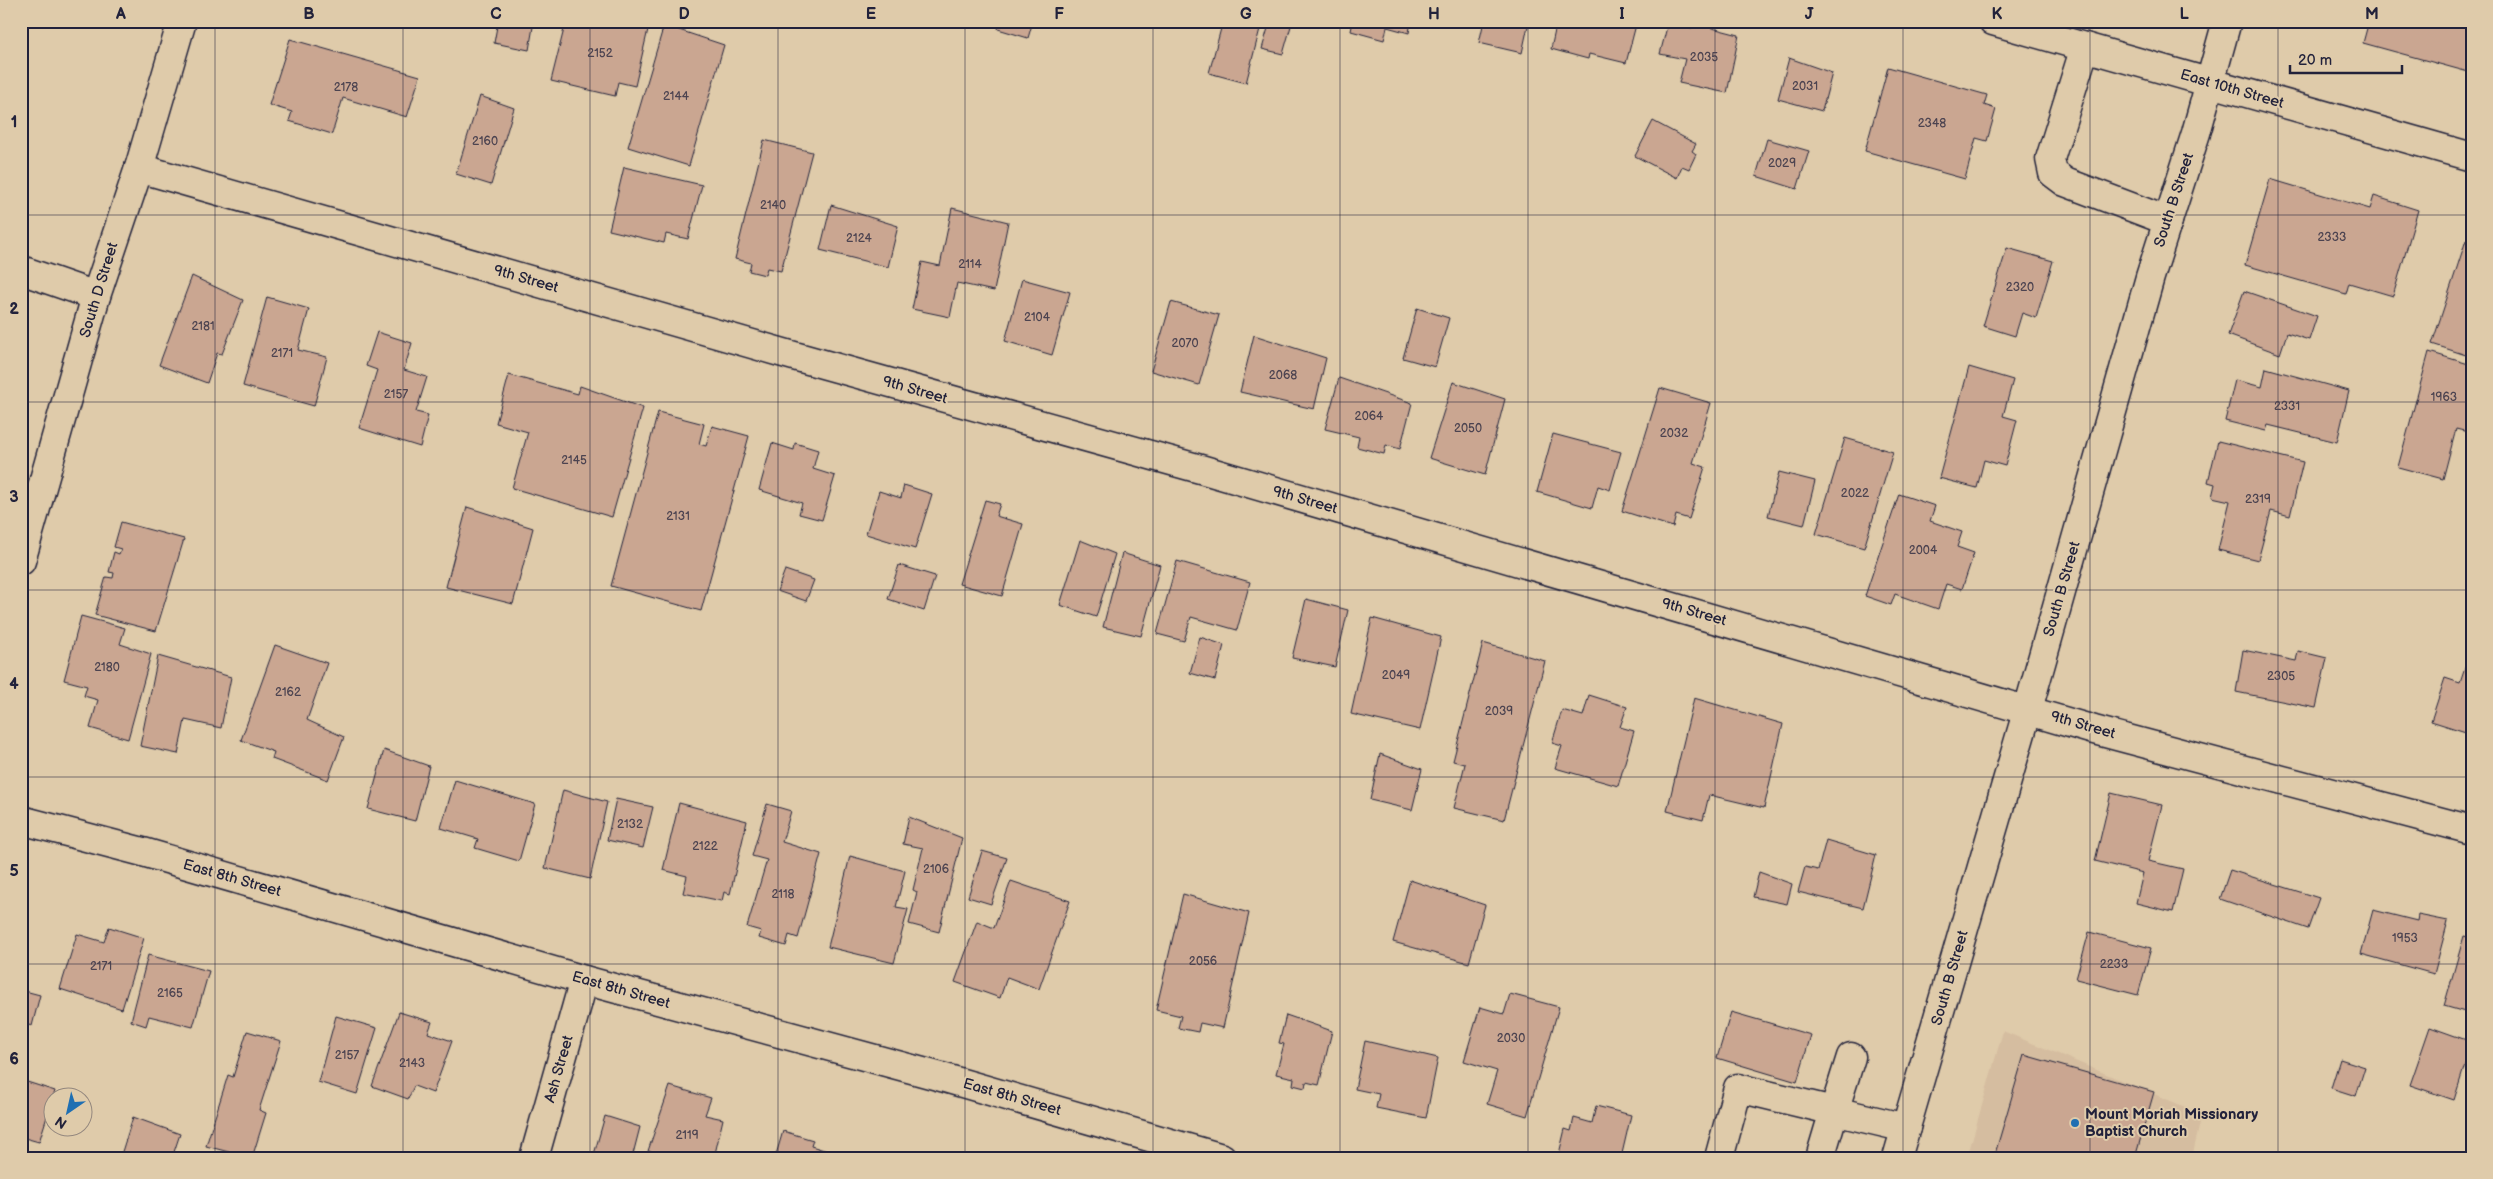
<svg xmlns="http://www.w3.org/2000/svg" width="2493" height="1179" viewBox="0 0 2493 1179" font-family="'Balsamiq Sans',sans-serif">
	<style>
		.built { fill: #d5bda0 }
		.building { fill: #caa691; stroke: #22223b }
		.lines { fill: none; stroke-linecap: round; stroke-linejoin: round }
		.minor-casing { stroke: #22223b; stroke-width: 31 }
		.minor { stroke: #dfcbaa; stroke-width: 28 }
		.grid { fill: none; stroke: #22223b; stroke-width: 1; stroke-opacity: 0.55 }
		.poi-dot { fill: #1f6fb2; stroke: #dfcbaa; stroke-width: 2 }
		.labels { text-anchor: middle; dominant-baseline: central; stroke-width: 4; stroke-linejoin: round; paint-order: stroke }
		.number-label { font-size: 12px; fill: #4c4350 }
		.street-label { font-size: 15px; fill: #22223b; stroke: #dfcbaa }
		.poi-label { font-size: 15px; font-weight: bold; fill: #22223b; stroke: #dfcbaa; text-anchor: start }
		.neatline { fill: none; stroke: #22223b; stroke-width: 2 }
		.grid-label { font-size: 16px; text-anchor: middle; font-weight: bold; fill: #22223b }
	</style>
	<rect width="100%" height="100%" fill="#dfcbaa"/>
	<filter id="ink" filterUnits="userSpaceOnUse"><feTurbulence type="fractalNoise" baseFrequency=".02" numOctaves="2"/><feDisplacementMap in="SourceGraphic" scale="10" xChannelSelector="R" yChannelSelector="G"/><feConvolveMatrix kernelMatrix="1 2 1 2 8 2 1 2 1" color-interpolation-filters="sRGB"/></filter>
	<g filter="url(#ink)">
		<polygon class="built" points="2003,1031 2202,1114 2192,1158 1967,1158"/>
		<g class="building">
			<polygon points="498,21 534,21 529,50 494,43"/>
			<polygon points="566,21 638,21 649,25 635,86 618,82 615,96 551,81"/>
			<polygon points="856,21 875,21 873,26"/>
			<polygon points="1001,21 1033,21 1028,38 998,29"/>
			<polygon points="1223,21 1262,21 1246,83 1209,73"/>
			<polygon points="1270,21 1291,26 1283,54 1262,49"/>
			<polygon points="1294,21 1312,21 1311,26"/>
			<polygon points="1353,21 1411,21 1409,33 1387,27 1384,40 1351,31"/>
			<polygon points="1484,21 1529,21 1522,53 1479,43"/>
			<polygon points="1557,21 1637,21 1626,63 1589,54 1588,59 1551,49"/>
			<polygon points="2369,21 2472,21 2472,73 2363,43"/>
			<polygon points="1668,23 1692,28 1693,23 1739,35 1727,93 1679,83 1685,59 1660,54"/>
			<polygon points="664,25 724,45 689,166 628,147"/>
			<polygon points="290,39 420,76 407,117 343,98 332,134 289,121 292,112 269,105"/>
			<polygon points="1789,58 1832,73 1822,111 1778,99"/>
			<polygon points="1888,67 1987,95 1984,105 1996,109 1987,141 1976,138 1965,179 1865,151"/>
			<polygon points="480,96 514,108 491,185 456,174"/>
			<polygon points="1653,121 1696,144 1692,151 1696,154 1689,169 1682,166 1677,178 1635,156"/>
			<polygon points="1767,139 1809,151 1797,189 1756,176"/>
			<polygon points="764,140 812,152 781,271 767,268 765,275 749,271 751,263 735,259"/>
			<polygon points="624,167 702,185 688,239 666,234 664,243 609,230"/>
			<polygon points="2270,179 2370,209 2374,196 2418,210 2393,296 2349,283 2346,294 2245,265"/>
			<polygon points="831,205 898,226 888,267 820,250"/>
			<polygon points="952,208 1008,222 994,291 957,283 950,317 912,309 922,262 940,266"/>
			<polygon points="2466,240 2472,242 2472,357 2432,344"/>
			<polygon points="2007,248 2053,261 2036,318 2022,313 2015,336 1983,326"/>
			<polygon points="192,276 243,300 222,354 217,353 207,383 159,365"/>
			<polygon points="1022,279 1070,292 1052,355 1005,341"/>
			<polygon points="2244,291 2317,316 2309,340 2287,333 2280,354 2228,335"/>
			<polygon points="267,297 309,309 298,350 327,357 314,406 243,386"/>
			<polygon points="1171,302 1219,315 1199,385 1151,371"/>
			<polygon points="1417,308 1449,318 1435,367 1403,358"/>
			<polygon points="377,332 412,343 404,370 427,377 416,412 428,415 420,447 359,428 377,370 366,366"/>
			<polygon points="1254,335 1326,358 1314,409 1240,392"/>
			<polygon points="2429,352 2472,365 2472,433 2456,429 2443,479 2398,467"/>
			<polygon points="1969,367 2013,380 2003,416 2017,420 2005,466 1984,460 1977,488 1939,478"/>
			<polygon points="2266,368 2349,391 2337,442 2268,425 2266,431 2225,421 2235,380 2262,387"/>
			<polygon points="509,375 578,394 580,386 643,408 612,517 512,488 528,432 496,423"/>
			<polygon points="1339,378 1412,403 1400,449 1386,445 1384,454 1357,447 1359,437 1325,429"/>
			<polygon points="1453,382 1505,399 1485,475 1429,458"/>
			<polygon points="1660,388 1711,403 1693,463 1705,467 1689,519 1676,515 1673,527 1622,511"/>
			<polygon points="658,412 704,424 699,444 706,446 712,426 749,436 701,611 611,586"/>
			<polygon points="1553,434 1621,452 1610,490 1598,486 1592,508 1537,492"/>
			<polygon points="1845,438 1893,452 1864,548 1816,534"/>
			<polygon points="2218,441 2303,462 2290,516 2271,511 2258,560 2218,550 2230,501 2212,497 2215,484 2208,482"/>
			<polygon points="772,443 794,450 795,443 818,450 813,469 835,476 822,520 799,514 802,503 759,490"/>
			<polygon points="1779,472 1815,481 1804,525 1768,516"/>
			<polygon points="904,485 932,494 915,549 866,534 879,491 901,498"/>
			<polygon points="1899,494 1935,506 1930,521 1962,532 1957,547 1974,553 1962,589 1946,584 1938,609 1895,594 1891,605 1865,596"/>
			<polygon points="985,500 1000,504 996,516 1023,524 1002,596 959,584"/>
			<polygon points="467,507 533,528 513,604 446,587"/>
			<polygon points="121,522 184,539 156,631 95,615 106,577 113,578 114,573 109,572 114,552 119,554 121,549 114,547"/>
			<polygon points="1080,540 1115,554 1096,617 1060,605"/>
			<polygon points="1122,553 1160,565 1141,636 1103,627"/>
			<polygon points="1177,561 1250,582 1237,630 1191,617 1184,641 1157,634"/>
			<polygon points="899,565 935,576 924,611 888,599"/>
			<polygon points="785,570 814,580 806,601 777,591"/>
			<polygon points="1306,599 1348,610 1335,667 1292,658"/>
			<polygon points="81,616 125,628 120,644 151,654 128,739 90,728 98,700 84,696 87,686 64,680"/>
			<polygon points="1372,618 1441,637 1420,730 1351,714"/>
			<polygon points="1200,637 1224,645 1215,680 1190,673"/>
			<polygon points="1483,643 1545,661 1504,820 1454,808 1465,764 1453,761"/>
			<polygon points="275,645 327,663 307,720 344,737 328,780 272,759 274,752 241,740"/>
			<polygon points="2472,647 2472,734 2431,721 2445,678 2460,683"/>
			<polygon points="2243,650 2296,661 2298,651 2327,658 2316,708 2236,692"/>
			<polygon points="158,656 231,677 221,728 185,720 178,754 140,746"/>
			<polygon points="1589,695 1627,707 1620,727 1634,731 1618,786 1555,768 1562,746 1552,743 1562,710 1583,716"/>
			<polygon points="1694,698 1783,724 1764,808 1709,795 1703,820 1667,811"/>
			<polygon points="384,750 429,766 415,821 368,809"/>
			<polygon points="1380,754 1422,769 1412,810 1370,800"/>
			<polygon points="455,780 535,804 519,861 475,848 478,839 441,828"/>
			<polygon points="563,790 607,802 590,879 545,868"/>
			<polygon points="2111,793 2162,805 2148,861 2183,869 2173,912 2136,903 2143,873 2095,861"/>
			<polygon points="616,799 653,807 643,848 607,840"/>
			<polygon points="679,803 747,821 730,894 724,892 722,901 683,893 687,876 663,870"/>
			<polygon points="767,804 791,811 782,842 821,854 798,938 789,935 786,946 759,938 761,931 747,927 767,860 752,856"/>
			<polygon points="909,817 962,838 939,932 909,924 917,892 913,890 923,848 903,844"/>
			<polygon points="1826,840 1876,855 1863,908 1798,892 1805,867 1818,870"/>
			<polygon points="982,851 1007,858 991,904 968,897"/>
			<polygon points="850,856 905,871 896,907 908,909 894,963 828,947"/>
			<polygon points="2230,870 2319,898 2308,929 2220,899"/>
			<polygon points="1759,872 1792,884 1787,904 1753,897"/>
			<polygon points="1410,880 1485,905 1469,963 1393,942"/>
			<polygon points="1011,881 1070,901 1039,989 1007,977 1000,998 955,982 977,921 994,928"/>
			<polygon points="1183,894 1249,913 1223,1028 1200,1023 1198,1032 1178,1028 1181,1016 1156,1010"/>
			<polygon points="2373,910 2417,921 2418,915 2448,921 2434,974 2361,954"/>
			<polygon points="109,927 144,938 122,1009 60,989 77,934 104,942"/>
			<polygon points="2089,932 2151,948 2138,995 2076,979"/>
			<polygon points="2464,936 2472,938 2472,1014 2444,1006"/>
			<polygon points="148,955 209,971 193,1027 149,1016 146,1026 131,1021"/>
			<polygon points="21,990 40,995 32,1026 21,1023"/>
			<polygon points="1510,994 1559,1007 1527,1116 1487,1104 1497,1071 1464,1061 1480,1007 1504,1014"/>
			<polygon points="399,1012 432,1022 428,1033 452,1041 433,1093 414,1086 408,1099 372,1086"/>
			<polygon points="1731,1012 1811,1035 1797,1082 1717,1058"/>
			<polygon points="1286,1015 1332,1031 1319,1085 1306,1082 1305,1088 1293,1085 1294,1078 1276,1074 1284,1044 1279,1043"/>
			<polygon points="336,1016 377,1028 357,1094 318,1082"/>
			<polygon points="2430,1027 2472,1042 2454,1100 2410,1085"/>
			<polygon points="247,1031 281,1041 259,1110 266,1113 252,1158 206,1146 228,1075 233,1077"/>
			<polygon points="1365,1041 1438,1058 1426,1118 1376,1108 1379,1094 1355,1089"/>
			<polygon points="2024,1055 2154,1092 2135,1158 2009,1158 1995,1154"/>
			<polygon points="2340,1059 2365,1067 2356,1096 2331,1088"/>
			<polygon points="21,1080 55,1091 39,1142 21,1137"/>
			<polygon points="670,1086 711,1098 705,1115 723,1119 714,1158 672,1158 648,1151"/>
			<polygon points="1596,1106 1631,1115 1621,1158 1558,1158 1565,1129 1571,1131 1574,1118 1592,1123"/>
			<polygon points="605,1116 640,1127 632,1158 593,1158"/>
			<polygon points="133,1117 180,1134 172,1158 120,1158"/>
			<polygon points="783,1131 813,1140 811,1146 851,1158 775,1158"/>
			<polygon points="400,1153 415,1158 399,1158"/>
		</g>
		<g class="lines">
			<g class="minor-casing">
				<g id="minor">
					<polyline points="1993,21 2472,157"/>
					<polyline points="2085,47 2050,159 2053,173 2065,182 2168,221"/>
					<polyline points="139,168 794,356 1204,470 2094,730 2472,830"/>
					<polyline points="21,270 96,296"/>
					<polyline points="21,561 96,296 139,168 182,21"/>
					<polyline points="21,820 143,852 584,980 945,1078 1222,1158"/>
					<polyline points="1851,1057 1834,1111 1906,1128"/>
					<polyline points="534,1158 584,980"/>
					<polyline points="1719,1158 1738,1088 1834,1111 1820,1158"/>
					<polyline points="1897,1158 2028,709 2150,277 2196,133 2227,21"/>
				</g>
			</g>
			<use href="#minor" class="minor"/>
		</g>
	</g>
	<path class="grid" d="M215,21V1158M403,21V1158M590,21V1158M778,21V1158M965,21V1158M1153,21V1158M1340,21V1158M1528,21V1158M1715,21V1158M1903,21V1158M2090,21V1158M2278,21V1158M21,215H2472M21,402H2472M21,590H2472M21,777H2472M21,964H2472"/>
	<circle class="poi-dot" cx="2075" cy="1123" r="5"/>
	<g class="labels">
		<g class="number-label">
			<text x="600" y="53">2152</text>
			<text x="1704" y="57">2035</text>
			<text x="1805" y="86">2031</text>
			<text x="346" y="87">2178</text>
			<text x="676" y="96">2144</text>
			<text x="1932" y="123">2348</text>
			<text x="485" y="141">2160</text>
			<text x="1782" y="163">2029</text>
			<text x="773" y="205">2140</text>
			<text x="2332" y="237">2333</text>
			<text x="859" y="238">2124</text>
			<text x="970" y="264">2114</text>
			<text x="2020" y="287">2320</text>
			<text x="1037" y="317">2104</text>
			<text x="203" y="326">2181</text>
			<text x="1185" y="343">2070</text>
			<text x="282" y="353">2171</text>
			<text x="1283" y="375">2068</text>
			<text x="396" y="394">2157</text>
			<text x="2444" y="397">1963</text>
			<text x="2287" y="406">2331</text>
			<text x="1369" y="416">2064</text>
			<text x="1468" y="428">2050</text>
			<text x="1674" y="433">2032</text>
			<text x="574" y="460">2145</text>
			<text x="1855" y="493">2022</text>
			<text x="2258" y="499">2319</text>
			<text x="678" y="516">2131</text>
			<text x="1923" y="550">2004</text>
			<text x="107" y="667">2180</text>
			<text x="1396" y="675">2049</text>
			<text x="2281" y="676">2305</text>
			<text x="288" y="692">2162</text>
			<text x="1499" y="711">2039</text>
			<text x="630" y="824">2132</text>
			<text x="705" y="846">2122</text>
			<text x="936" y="869">2106</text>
			<text x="783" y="894">2118</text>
			<text x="2405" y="938">1953</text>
			<text x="1203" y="961">2056</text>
			<text x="2114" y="964">2233</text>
			<text x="101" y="966">2171</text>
			<text x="170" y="993">2165</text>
			<text x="1511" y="1038">2030</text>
			<text x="347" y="1055">2157</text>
			<text x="412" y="1063">2143</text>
			<text x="687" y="1135">2119</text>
		</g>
		<g class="street-label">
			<text transform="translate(2232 89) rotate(16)">East 10th Street</text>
			<text transform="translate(2174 200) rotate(-72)">South B Street</text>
			<text transform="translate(526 279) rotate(16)">9th Street</text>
			<text transform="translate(99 290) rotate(-73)">South D Street</text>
			<text transform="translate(915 390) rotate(16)">9th Street</text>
			<text transform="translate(1305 500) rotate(16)">9th Street</text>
			<text transform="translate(2062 589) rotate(-74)">South B Street</text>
			<text transform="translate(1694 612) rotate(16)">9th Street</text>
			<text transform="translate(2083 725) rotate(16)">9th Street</text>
			<text transform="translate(232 878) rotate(16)">East 8th Street</text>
			<text transform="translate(1950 978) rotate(-74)">South B Street</text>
			<text transform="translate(621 990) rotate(16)">East 8th Street</text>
			<text transform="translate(559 1069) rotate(-74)">Ash Street</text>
			<text transform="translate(1012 1097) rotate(16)">East 8th Street</text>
		</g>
		<g class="poi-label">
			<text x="2085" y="1114">Mount Moriah Missionary<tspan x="2085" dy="17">Baptist Church</tspan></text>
		</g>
	</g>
	<rect width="2493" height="1179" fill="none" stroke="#dfcbaa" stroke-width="55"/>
	<g transform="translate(68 1112) rotate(214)"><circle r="24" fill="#dfcbaa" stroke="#93877e"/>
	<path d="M0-4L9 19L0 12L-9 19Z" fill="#1f6fb2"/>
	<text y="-8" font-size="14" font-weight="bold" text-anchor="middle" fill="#22223b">N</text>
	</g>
	<path d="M2290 65v8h112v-8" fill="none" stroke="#22223b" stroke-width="2.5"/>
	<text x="2298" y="65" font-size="15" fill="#22223b" stroke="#dfcbaa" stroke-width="4" paint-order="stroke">20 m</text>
	<rect x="28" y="28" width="2438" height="1124" class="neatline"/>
	<g class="grid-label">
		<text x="121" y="19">A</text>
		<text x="309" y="19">B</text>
		<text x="496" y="19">C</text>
		<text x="684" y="19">D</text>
		<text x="871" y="19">E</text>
		<text x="1059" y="19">F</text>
		<text x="1246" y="19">G</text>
		<text x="1434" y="19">H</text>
		<text x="1622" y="19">I</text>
		<text x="1809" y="19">J</text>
		<text x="1997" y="19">K</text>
		<text x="2184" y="19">L</text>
		<text x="2372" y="19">M</text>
		<text x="14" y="127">1</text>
		<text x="14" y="314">2</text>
		<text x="14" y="502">3</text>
		<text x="14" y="689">4</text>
		<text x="14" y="876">5</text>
		<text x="14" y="1064">6</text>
	</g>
</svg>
